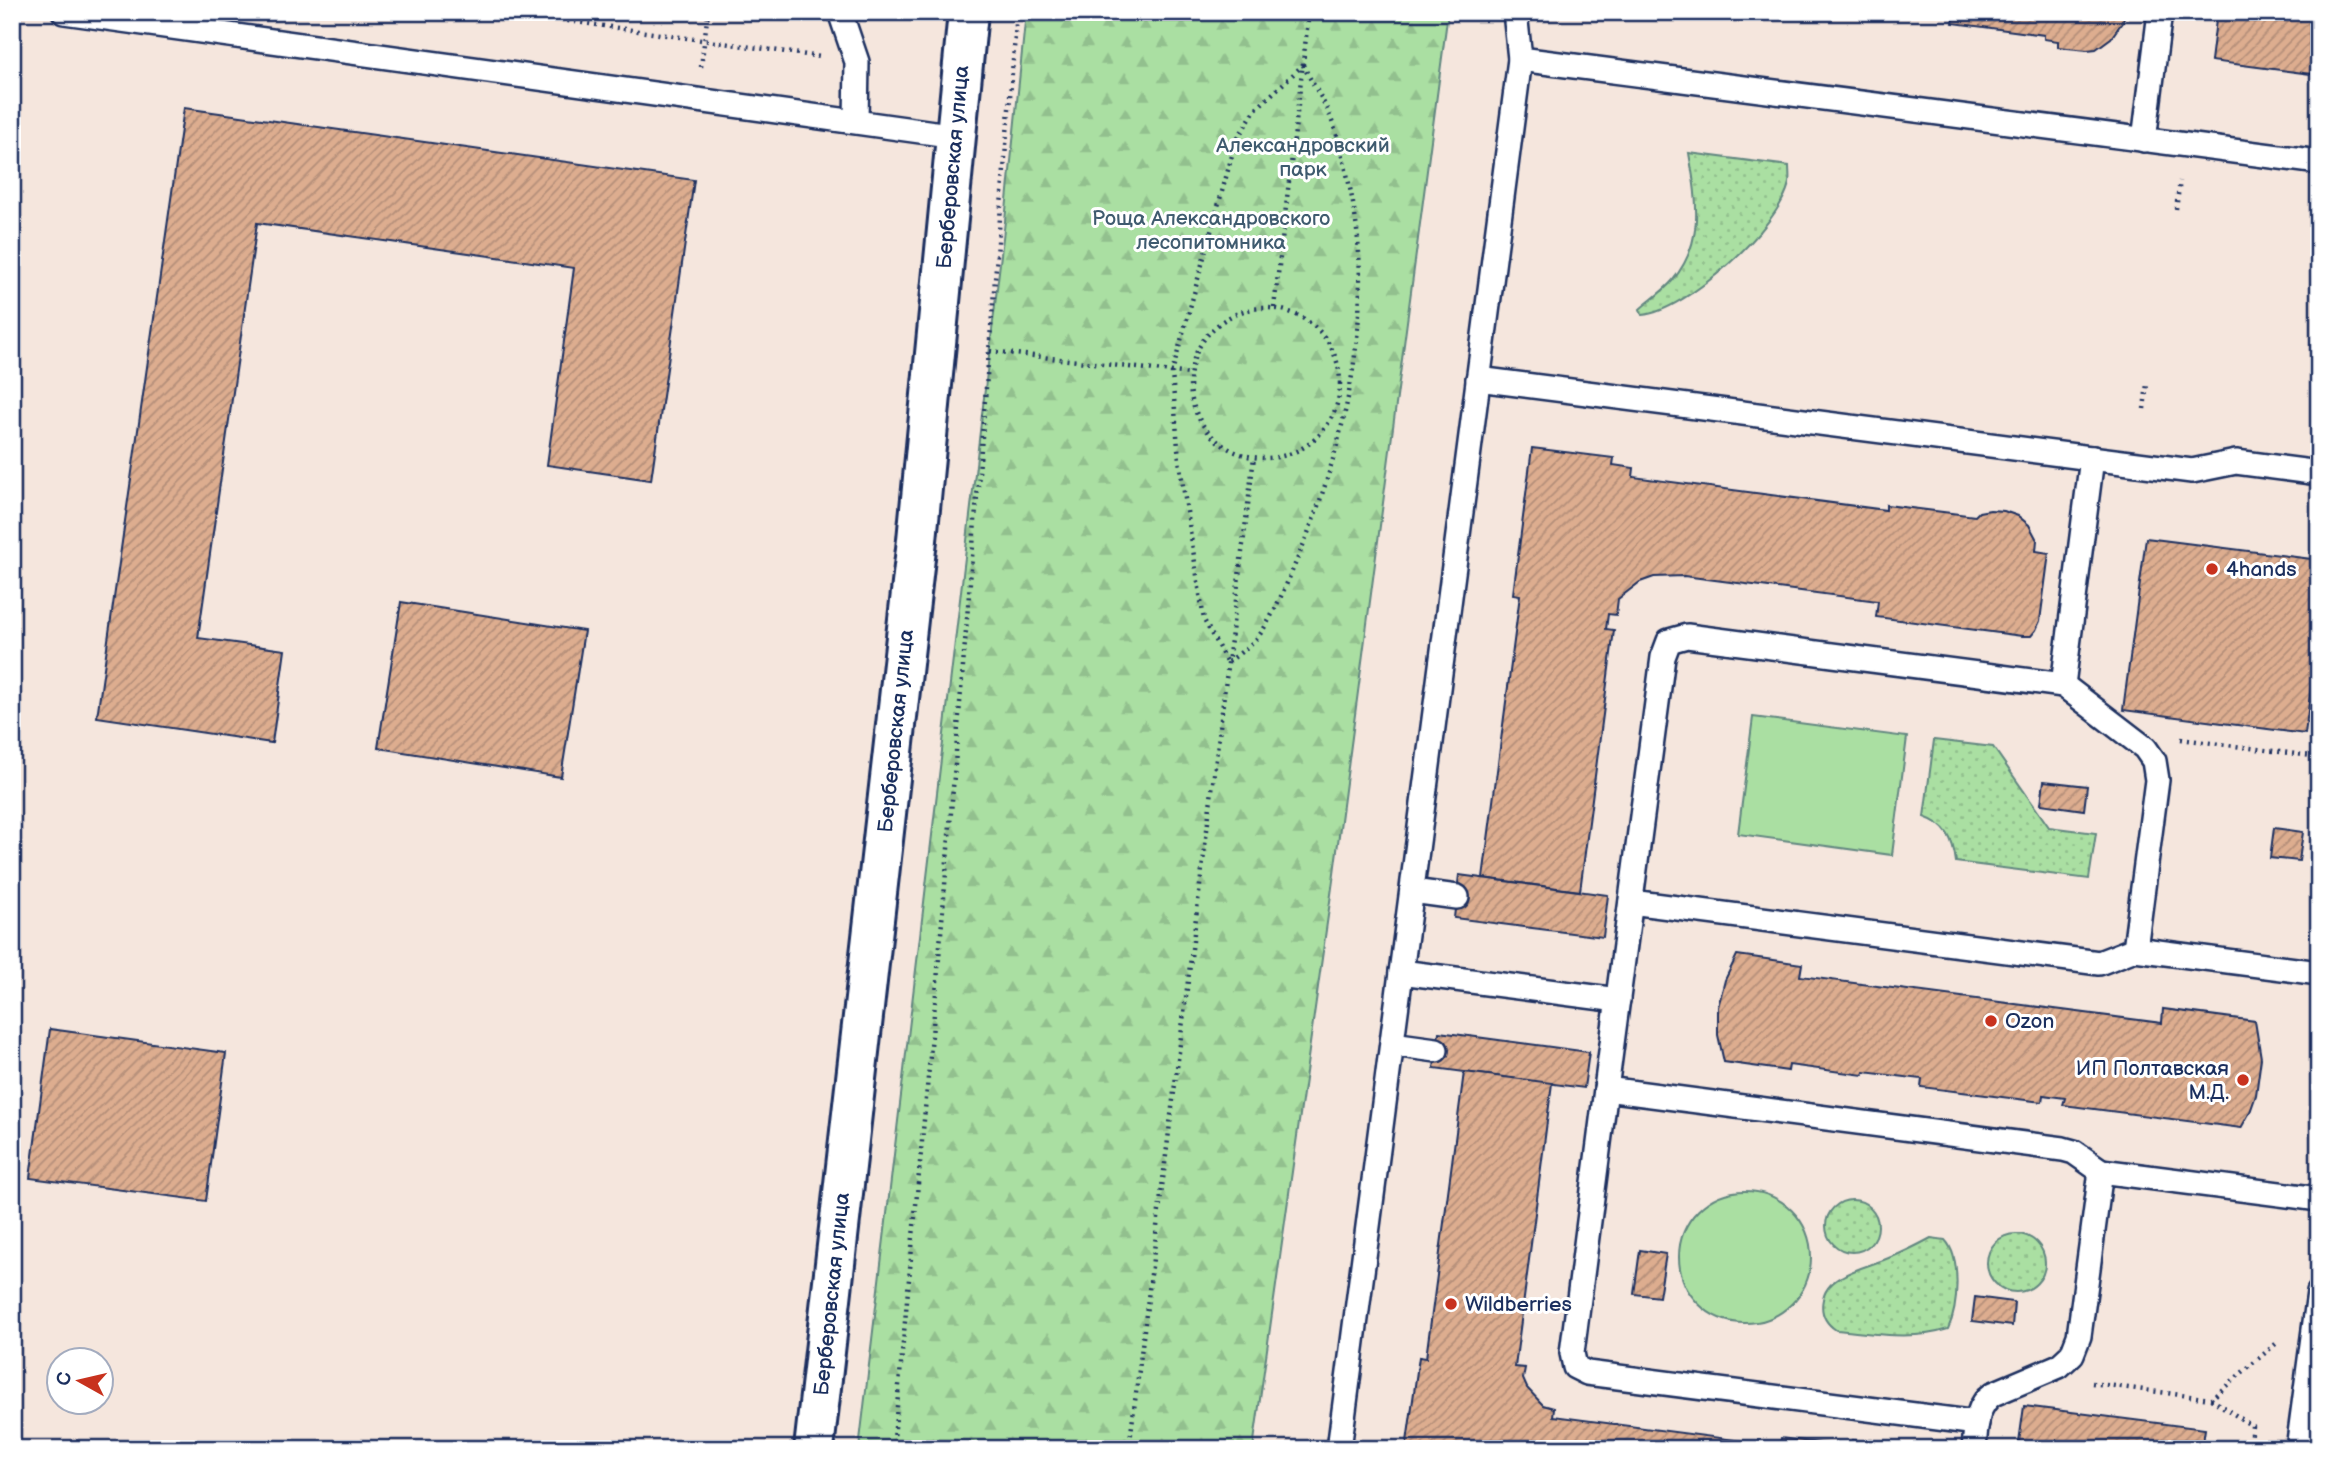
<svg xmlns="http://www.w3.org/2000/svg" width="2331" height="1461" viewBox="0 0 2331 1461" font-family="'Balsamiq Sans',sans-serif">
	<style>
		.green { fill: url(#green-dots); stroke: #628780; stroke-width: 2 }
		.forest { fill: url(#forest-firs); stroke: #628780; stroke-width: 2 }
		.pitch { fill: #aadfa2; stroke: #628780; stroke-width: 2 }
		.building { fill: url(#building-hatch); stroke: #1b2f5e; stroke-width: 2 }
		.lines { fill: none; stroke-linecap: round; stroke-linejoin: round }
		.service-casing { stroke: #1b2f5e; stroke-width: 28 }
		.tertiary-casing { stroke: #1b2f5e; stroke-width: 44 }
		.path { stroke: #1b2f5e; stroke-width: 4.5; stroke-dasharray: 2 5; stroke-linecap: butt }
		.service { stroke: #fff; stroke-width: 23 }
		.tertiary { stroke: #fff; stroke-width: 38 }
		.poi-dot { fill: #c8321e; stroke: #fff; stroke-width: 2.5 }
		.labels { text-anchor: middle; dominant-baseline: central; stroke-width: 6; stroke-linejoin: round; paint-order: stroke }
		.park-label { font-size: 21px; fill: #3f5b6f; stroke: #fff }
		.street-label { font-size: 21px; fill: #1b2f5e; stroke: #fff }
		.poi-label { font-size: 21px; fill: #1b2f5e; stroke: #fff; text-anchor: start }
	</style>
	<defs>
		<pattern id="green-dots" width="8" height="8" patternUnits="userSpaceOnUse" patternTransform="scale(1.75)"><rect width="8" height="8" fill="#aadfa2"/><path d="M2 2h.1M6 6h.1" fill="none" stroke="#92c08e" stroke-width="1.8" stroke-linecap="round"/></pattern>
		<pattern id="forest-firs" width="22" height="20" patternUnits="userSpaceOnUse" patternTransform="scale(1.75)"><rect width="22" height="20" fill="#aadfa2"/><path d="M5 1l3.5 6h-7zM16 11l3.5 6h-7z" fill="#92c08e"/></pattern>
		<pattern id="building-hatch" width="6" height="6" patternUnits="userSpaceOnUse" patternTransform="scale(1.75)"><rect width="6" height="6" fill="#ddad8f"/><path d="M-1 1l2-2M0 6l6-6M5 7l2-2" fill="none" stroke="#b28d78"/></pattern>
	</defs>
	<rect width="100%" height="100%" fill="#f5e6dd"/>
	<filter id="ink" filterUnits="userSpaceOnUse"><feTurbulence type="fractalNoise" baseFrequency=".0143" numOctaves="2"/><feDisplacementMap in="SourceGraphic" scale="14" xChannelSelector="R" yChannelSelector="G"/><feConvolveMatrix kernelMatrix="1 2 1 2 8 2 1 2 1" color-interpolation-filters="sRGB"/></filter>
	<g filter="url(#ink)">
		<g class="green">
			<path d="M1689,153L1789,166C1789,171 1790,178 1789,183C1780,226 1686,312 1642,315L1640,309C1650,300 1664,291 1673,280C1705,241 1697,200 1689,153Z"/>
			<path d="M1934,740L1993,747L2049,827L2096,833L2089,879L1956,862C1953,839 1947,825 1924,817Z"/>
			<circle cx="1852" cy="1226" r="26"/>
			<circle cx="2016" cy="1263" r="29"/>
			<path d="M1931,1238L1945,1240C1962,1258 1958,1308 1948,1329C1913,1341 1871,1333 1836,1330C1815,1316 1819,1289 1841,1277C1856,1268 1875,1264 1891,1257C1905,1252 1918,1245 1931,1238Z"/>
		</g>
		<polygon class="forest" points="1026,12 1448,12 1334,873 1253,1449 859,1449 1005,221"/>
		<g class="pitch">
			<polygon points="1753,717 1907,737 1892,855 1738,834"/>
			<circle cx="1745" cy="1257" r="66"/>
		</g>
		<g class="building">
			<polygon points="1923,12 2125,12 2123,21 2111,38 2096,49 2087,50 2058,47 2058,41 2044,39 2044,35 1953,23 1954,16"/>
			<polygon points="2217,12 2319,12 2319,75 2211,61"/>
			<polygon points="184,108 694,180 651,480 547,465 574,268 257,223 198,638 285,650 272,743 97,717"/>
			<polygon points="1532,448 1614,458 1613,465 1634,468 1633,477 1886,510 1886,505 1975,516 1979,512 1990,510 2004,511 2018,516 2029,525 2037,540 2036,551 2049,553 2040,621 2036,630 2031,636 2022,636 1876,617 1878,601 1684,576 1654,577 1640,582 1618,599 1616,615 1608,614 1606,629 1614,630 1580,891 1483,878 1520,595 1513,594"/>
			<polygon points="2146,538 2319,560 2319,625 2305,734 2123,710"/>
			<polygon points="401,602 584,631 561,777 378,748"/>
			<polygon points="2044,781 2087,786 2084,810 2041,804"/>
			<polygon points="2274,828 2303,832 2299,861 2270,858"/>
			<polygon points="1459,875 1608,895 1603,937 1454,918"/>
			<polygon points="1737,955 1802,964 1800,976 2162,1023 2163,1009 2255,1021 2261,1058 2256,1095 2250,1112 2241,1128 2063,1105 2065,1098 2043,1095 2042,1102 1921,1087 1922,1079 1864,1072 1863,1075 1789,1065 1788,1071 1724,1062 1718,1035 1718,1007 1725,980"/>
			<polygon points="50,1029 226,1053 206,1201 30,1178"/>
			<polygon points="1439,1032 1589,1052 1584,1088 1434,1068"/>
			<polygon points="1464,1072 1552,1083 1515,1367 1525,1368 1523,1379 1527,1388 1543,1405 1554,1408 1553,1416 1780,1446 1781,1438 1852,1447 1852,1440 1917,1449 1406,1449 1419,1357 1426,1358"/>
			<polygon points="1640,1250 1666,1254 1659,1297 1634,1294"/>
			<polygon points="1975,1297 2014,1302 2012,1326 1972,1321"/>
			<polygon points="2024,1406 2205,1429 2202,1449 2018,1449"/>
		</g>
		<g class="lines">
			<g class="service-casing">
				<g id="service">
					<polyline points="64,12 956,136"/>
					<polyline points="840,12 857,62 856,121"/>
					<polyline points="1520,59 2319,162"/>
					<polyline points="2144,140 2160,12"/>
					<polyline points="1478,379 2192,471 2236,462 2319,473"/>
					<polyline points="2063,685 2145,748 2154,761 2157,780 2135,949 2319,973"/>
					<polyline points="1412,891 1457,897"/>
					<polyline points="1631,902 2099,963 2135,949"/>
					<polyline points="1401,972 1618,1000"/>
					<polyline points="1392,1044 1436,1050"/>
					<polyline points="1606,1089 1663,657 1669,641 1687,636 2063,685 2092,458"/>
					<polyline points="1977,1423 1587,1373 1575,1367 1572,1353 1606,1089 2063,1149 2074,1152 2101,1171"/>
					<polyline points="1339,1449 1520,59 1515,12"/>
					<path d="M1974,1449C1976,1429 1975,1406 1993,1394L2059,1366L2072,1354L2079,1336L2101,1171L2319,1199"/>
					<polyline points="2298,1449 2319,1292"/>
				</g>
			</g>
			<g class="tertiary-casing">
				<polyline id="tertiary" points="814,1449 917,540 968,12"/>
			</g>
			<g class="path">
				<polyline points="505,12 821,57"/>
				<path d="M1303,65C1310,79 1319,93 1326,107C1339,135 1346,168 1352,198C1376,320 1342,458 1293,569C1285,588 1269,625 1256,639C1247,648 1236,656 1227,663L1204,620L1179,460L1172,373L1236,141L1255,110Z"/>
				<polyline points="701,67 708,12"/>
				<polyline points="2176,209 2180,181"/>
				<polyline points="1274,308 1309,12"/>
				<circle cx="1265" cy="383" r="75"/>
				<polyline points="990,351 1190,374"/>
				<polyline points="2144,409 2147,384"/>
				<polyline points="2181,739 2319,757"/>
				<polyline points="2092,1383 2211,1399 2278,1342"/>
				<polyline points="2211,1399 2252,1426 2249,1449"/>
				<polyline points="893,1449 937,982 1017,12"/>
				<polyline points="1129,1449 1254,457"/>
			</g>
			<use href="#service" class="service"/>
			<use href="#tertiary" class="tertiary"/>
		</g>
	</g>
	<g class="poi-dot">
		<circle cx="2212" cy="569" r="7"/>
		<circle cx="1991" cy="1021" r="7"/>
		<circle cx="2243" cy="1080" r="7"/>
		<circle cx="1451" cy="1304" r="7"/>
	</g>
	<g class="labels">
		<g class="park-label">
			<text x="1303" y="145">Александровский<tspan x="1303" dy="24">парк</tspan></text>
			<text x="1211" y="218">Роща Александровского<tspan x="1211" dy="24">лесопитомника</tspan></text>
		</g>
		<g class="street-label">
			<text transform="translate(953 167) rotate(-85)">Берберовская улица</text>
			<text transform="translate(896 731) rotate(-84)">Берберовская улица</text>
			<text transform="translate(832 1294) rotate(-84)">Берберовская улица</text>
		</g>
		<g class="poi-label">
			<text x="2226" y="569">4hands</text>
			<text x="2005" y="1021">Ozon</text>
			<text x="2229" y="1068" text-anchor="end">ИП Полтавская<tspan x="2229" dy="24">М.Д.</tspan></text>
			<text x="1465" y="1304">Wildberries</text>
		</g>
	</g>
	<rect width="2331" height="1461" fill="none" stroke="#fff" stroke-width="42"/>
	<rect x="21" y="21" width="2289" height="1419" fill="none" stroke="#1b2f5e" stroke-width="2.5" filter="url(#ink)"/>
	<g transform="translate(80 1381) rotate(278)"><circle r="33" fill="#ffffff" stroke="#a4acbf" stroke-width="2"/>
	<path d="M0-5L12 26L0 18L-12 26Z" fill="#c8321e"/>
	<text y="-10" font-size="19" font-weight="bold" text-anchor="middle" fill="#1b2f5e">С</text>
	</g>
</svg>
